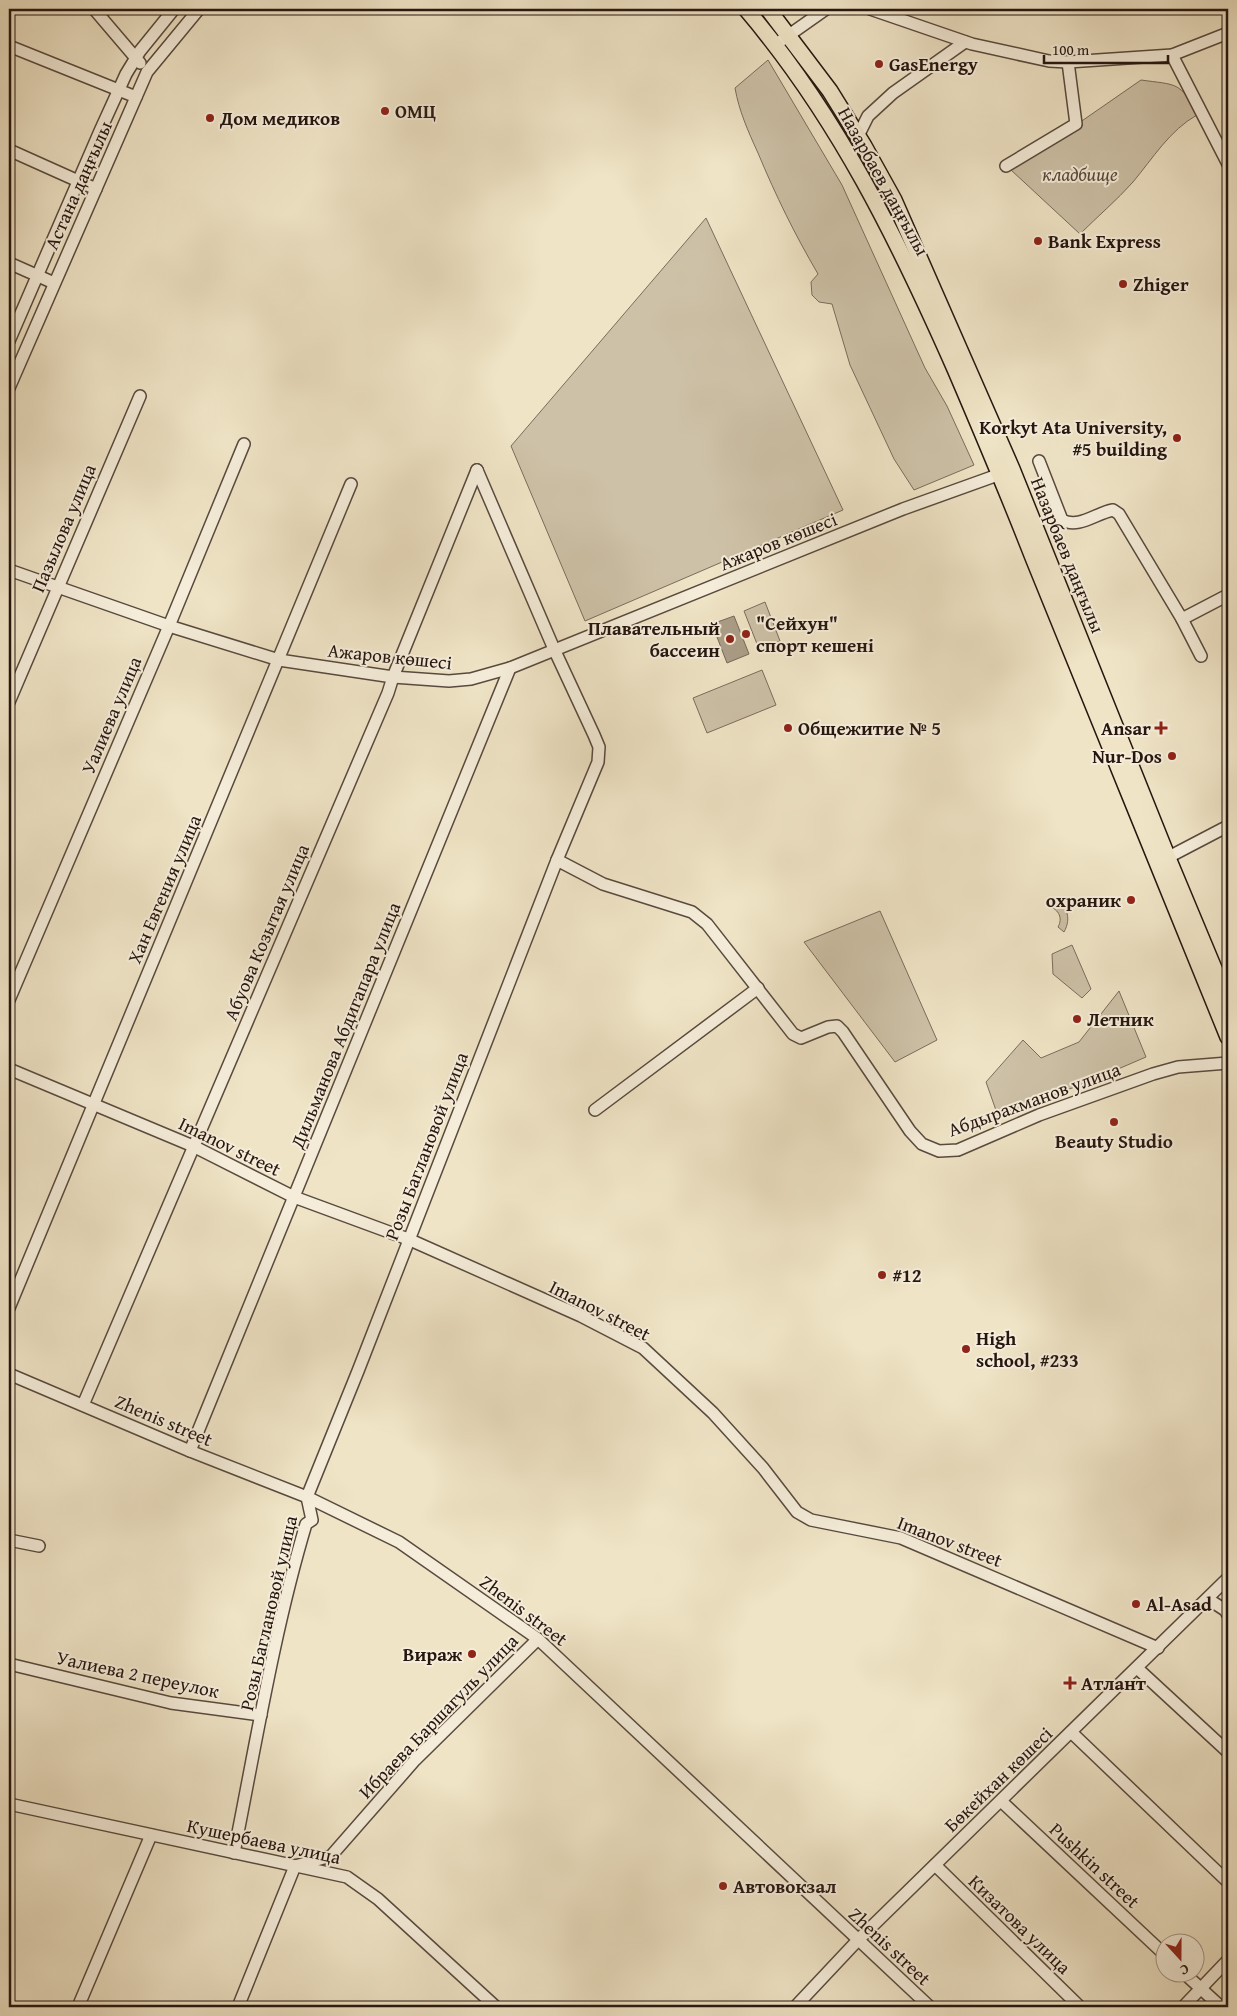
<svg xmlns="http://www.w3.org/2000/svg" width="1237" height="2016" viewBox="0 0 1237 2016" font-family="'Gentium Book Plus',serif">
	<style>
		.green { fill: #cdc1a7; stroke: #7a6c5c }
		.water { fill: #ab9e88; stroke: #766858 }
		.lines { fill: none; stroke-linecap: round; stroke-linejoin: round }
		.minor-casing { stroke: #584a3e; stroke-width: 14 }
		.major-casing { stroke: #261610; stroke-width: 18 }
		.minor { stroke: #f5edda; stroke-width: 11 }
		.major { stroke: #efe4c6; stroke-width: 15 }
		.poi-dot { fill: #8f2418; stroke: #f5edda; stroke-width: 2 }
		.labels { text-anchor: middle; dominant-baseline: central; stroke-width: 4; stroke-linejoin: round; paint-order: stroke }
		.poi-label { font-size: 19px; font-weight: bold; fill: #261610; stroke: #f5edda; text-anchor: start }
		.park-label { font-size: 19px; font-style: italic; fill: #58493d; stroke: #f5edda }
		.street-label { font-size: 19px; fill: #261610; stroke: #f5edda }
	</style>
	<rect width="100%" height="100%" fill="#efe4c6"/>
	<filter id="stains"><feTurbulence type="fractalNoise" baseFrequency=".004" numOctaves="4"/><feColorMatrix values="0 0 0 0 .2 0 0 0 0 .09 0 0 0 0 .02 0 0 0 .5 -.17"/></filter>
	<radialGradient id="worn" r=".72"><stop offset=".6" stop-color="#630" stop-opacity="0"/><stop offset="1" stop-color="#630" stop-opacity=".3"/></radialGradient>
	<g class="green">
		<path d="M768,60L842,185L925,368L947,406L974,465L914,490L894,459L850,365L832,304L819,302L812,295L811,282L818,274C794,233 776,196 758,153C748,131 739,111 735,88Z"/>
		<path d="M1141,80C1176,85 1181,81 1197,115C1170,130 1153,158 1133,182C1117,200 1097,217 1080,234L1011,170Z"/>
		<polygon points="706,218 843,510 585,621 511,446"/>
		<polygon points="765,602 780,641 759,649 744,611"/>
		<polygon points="762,670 776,705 707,733 693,698"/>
		<path d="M1051,898C1067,903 1072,918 1064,932L1058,927C1063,918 1059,910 1049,906Z"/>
		<polygon points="880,911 937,1040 895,1062 804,942"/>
		<polygon points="1072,945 1091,989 1082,998 1053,974 1052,954"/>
		<polygon points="1119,991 1146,1057 1088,1082 998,1116 986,1082 1023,1040 1041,1058 1079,1042"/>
	</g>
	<polygon class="water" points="734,616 749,654 727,663 712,624"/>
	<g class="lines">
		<g class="minor-casing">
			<g id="minor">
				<polyline points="94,9 140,63"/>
				<polyline points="870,9 972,44 1049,61 1068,62 1172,55 1228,33"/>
				<polyline points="782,40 826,9"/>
				<polyline points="9,46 136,97"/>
				<polyline points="1172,55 1228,164"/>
				<polyline points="858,136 868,116 893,93 965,42"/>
				<polyline points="9,150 96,189"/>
				<polyline points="1006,166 1076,124 1068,62"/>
				<polyline points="9,263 54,283"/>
				<polyline points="9,341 100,131 126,74 140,51 174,9"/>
				<polyline points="9,388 147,72 199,9"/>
				<path d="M1039,461L1062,520C1079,529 1096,513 1113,510L1119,514L1182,619L1201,656"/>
				<polyline points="9,570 169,626 279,660 393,677 449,681 471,679 510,668 903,509 1006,472"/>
				<polyline points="1182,619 1228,595"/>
				<polyline points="9,702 140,396"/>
				<polyline points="557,860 603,884 692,912 707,924 793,1034 801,1038 828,1027 837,1026 843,1032 910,1131 922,1144 939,1151 958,1150 1039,1115 1153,1074 1178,1067 1228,1063"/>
				<polyline points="1161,861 1228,826"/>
				<polyline points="9,1000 169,626 244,444"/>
				<polyline points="9,1069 193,1146 294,1197 408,1239 581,1316 643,1348 713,1413 763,1468 797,1512 811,1520 901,1538 1158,1648"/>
				<polyline points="595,1110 758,988"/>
				<path d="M9,1308C121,1032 239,759 351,484"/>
				<polyline points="9,1374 190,1451 307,1497 399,1542 538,1639 930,2007"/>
				<polyline points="83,1405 388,693 393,677 477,470"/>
				<polyline points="190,1451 510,668"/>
				<polyline points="9,1540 39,1546"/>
				<polyline points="1208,1599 1225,1610 1228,1615"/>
				<polyline points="9,1664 171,1703 261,1715"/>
				<polyline points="1137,1668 1228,1752"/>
				<polyline points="1071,1732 1228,1882"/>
				<polyline points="1001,1801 1164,1954"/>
				<polyline points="9,1804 347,1877 378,1899 496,2007"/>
				<path d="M234,1853C256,1743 274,1631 306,1524L312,1520L307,1497L358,1371L557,860L598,762L599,747L594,735L554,649L477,470"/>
				<polyline points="935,1865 1080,2007"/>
				<polyline points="1185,1974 1221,2007"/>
				<polyline points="78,2007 151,1835"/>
				<polyline points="238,2007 295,1866 331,1856 415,1760 538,1639"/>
				<polyline points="795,2007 858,1940 1228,1578"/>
				<polyline points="1183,2007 1228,1960"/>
			</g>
		</g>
		<g class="major-casing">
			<g id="major">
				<path d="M746,9C838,117 898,240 955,369C982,432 1009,496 1034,560C1099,719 1163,878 1228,1037"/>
				<polyline points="768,9 830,91 864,146 894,200 1012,469 1168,858 1228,1002"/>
			</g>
		</g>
		<use href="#minor" class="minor"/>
		<use href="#major" class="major"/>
	</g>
	<g class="poi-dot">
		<circle cx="879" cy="64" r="5"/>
		<circle cx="385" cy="111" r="5"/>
		<circle cx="210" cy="118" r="5"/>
		<circle cx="1038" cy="241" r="5"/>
		<circle cx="1123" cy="284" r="5"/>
		<circle cx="1177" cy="438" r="5"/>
		<circle cx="746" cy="634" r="5"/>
		<circle cx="730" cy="639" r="5"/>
		<circle cx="788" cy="728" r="5"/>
		<path d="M1158.5 720.5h5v5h5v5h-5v5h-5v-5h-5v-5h5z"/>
		<circle cx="1172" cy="756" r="5"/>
		<circle cx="1131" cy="900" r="5"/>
		<circle cx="1077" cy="1019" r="5"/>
		<circle cx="1114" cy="1122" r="5"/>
		<circle cx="882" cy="1275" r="5"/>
		<circle cx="966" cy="1349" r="5"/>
		<circle cx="1136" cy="1604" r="5"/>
		<circle cx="472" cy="1654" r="5"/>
		<path d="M1067.5 1675.5h5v5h5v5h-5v5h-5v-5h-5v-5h5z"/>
		<circle cx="723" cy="1886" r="5"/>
	</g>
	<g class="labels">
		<g class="poi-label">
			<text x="889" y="64">GasEnergy</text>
			<text x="395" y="111">ОМЦ</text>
			<text x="220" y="118">Дом медиков</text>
			<text x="1048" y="241">Bank Express</text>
			<text x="1133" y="284">Zhiger</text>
			<text x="1167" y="427" text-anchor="end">Korkyt Ata University,<tspan x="1167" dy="22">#5 building</tspan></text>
			<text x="756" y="623">"Сейхун"<tspan x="756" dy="22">спорт кешені</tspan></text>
			<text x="720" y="628" text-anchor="end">Плавательный<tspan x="720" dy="22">бассеин</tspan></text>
			<text x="798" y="728">Общежитие № 5</text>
			<text x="1151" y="728" text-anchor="end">Ansar</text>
			<text x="1162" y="756" text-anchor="end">Nur-Dos</text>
			<text x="1121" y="900" text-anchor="end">охраник</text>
			<text x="1087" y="1019">Летник</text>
			<text x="1114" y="1141" text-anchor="middle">Beauty Studio</text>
			<text x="892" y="1275">#12</text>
			<text x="976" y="1338">High<tspan x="976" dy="22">school, #233</tspan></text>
			<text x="1146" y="1604">Al-Asad</text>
			<text x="462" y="1654" text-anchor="end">Вираж</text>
			<text x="1081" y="1683">Атлант</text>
			<text x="733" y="1886">Автовокзал</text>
		</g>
		<g class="park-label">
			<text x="1080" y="174">кладбище</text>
		</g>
		<g class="street-label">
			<text transform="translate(884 181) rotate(61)">Назарбаев даңғылы</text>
			<text transform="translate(78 185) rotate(-66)">Астана даңғылы</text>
			<text transform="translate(63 528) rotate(-67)">Пазылова улица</text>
			<text transform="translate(778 541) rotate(-22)">Ажаров көшесі</text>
			<text transform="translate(1068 555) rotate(68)">Назарбаев даңғылы</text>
			<text transform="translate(390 656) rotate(6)">Ажаров көшесі</text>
			<text transform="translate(111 715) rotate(-67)">Уалиева улица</text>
			<text transform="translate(164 889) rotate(-67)">Хан Евгения улица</text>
			<text transform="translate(266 932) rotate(-67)">Абуова Козытая улица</text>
			<text transform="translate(345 1025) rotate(-68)">Дильманова Абдигапара улица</text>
			<text transform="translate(1034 1099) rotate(-20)">Абдырахманов улица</text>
			<text transform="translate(230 1146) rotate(26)">Imanov street</text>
			<text transform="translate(426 1146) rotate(-69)">Розы Баглановой улица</text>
			<text transform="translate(600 1310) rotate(27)">Imanov street</text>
			<text transform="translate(164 1420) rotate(23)">Zhenis street</text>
			<text transform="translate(950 1541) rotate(21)">Imanov street</text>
			<text transform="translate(524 1610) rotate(37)">Zhenis street</text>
			<text transform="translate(268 1613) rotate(-77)">Розы Баглановой улица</text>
			<text transform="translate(138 1674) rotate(12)">Уалиева 2 переулок</text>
			<text transform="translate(438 1716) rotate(-46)">Ибраева Баршагуль улица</text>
			<text transform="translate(998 1779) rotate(-44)">Бөкейхан көшесі</text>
			<text transform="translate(264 1841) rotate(12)">Кушербаева улица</text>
			<text transform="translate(1095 1865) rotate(43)">Pushkin street</text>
			<text transform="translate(1020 1924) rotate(44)">Кизатова улица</text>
			<text transform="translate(890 1946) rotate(43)">Zhenis street</text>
		</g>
	</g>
	<rect width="1237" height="2016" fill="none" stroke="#efe4c6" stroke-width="30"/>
	<rect x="10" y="10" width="1217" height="1996" fill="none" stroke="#261610" stroke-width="2.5"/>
	<rect x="15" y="15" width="1207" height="1986" fill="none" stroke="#261610"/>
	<g transform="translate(1180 1958) rotate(159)"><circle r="24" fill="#f5edda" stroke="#a29789"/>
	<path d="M0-4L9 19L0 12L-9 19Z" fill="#8f2418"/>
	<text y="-8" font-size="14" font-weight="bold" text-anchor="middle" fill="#261610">С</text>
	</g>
	<path d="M1044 55v8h124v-8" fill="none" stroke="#261610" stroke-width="2.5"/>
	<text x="1052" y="55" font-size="15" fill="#261610" stroke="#f5edda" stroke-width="4" paint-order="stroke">100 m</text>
	<rect width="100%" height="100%" filter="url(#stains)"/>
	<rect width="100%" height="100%" fill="url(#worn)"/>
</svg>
